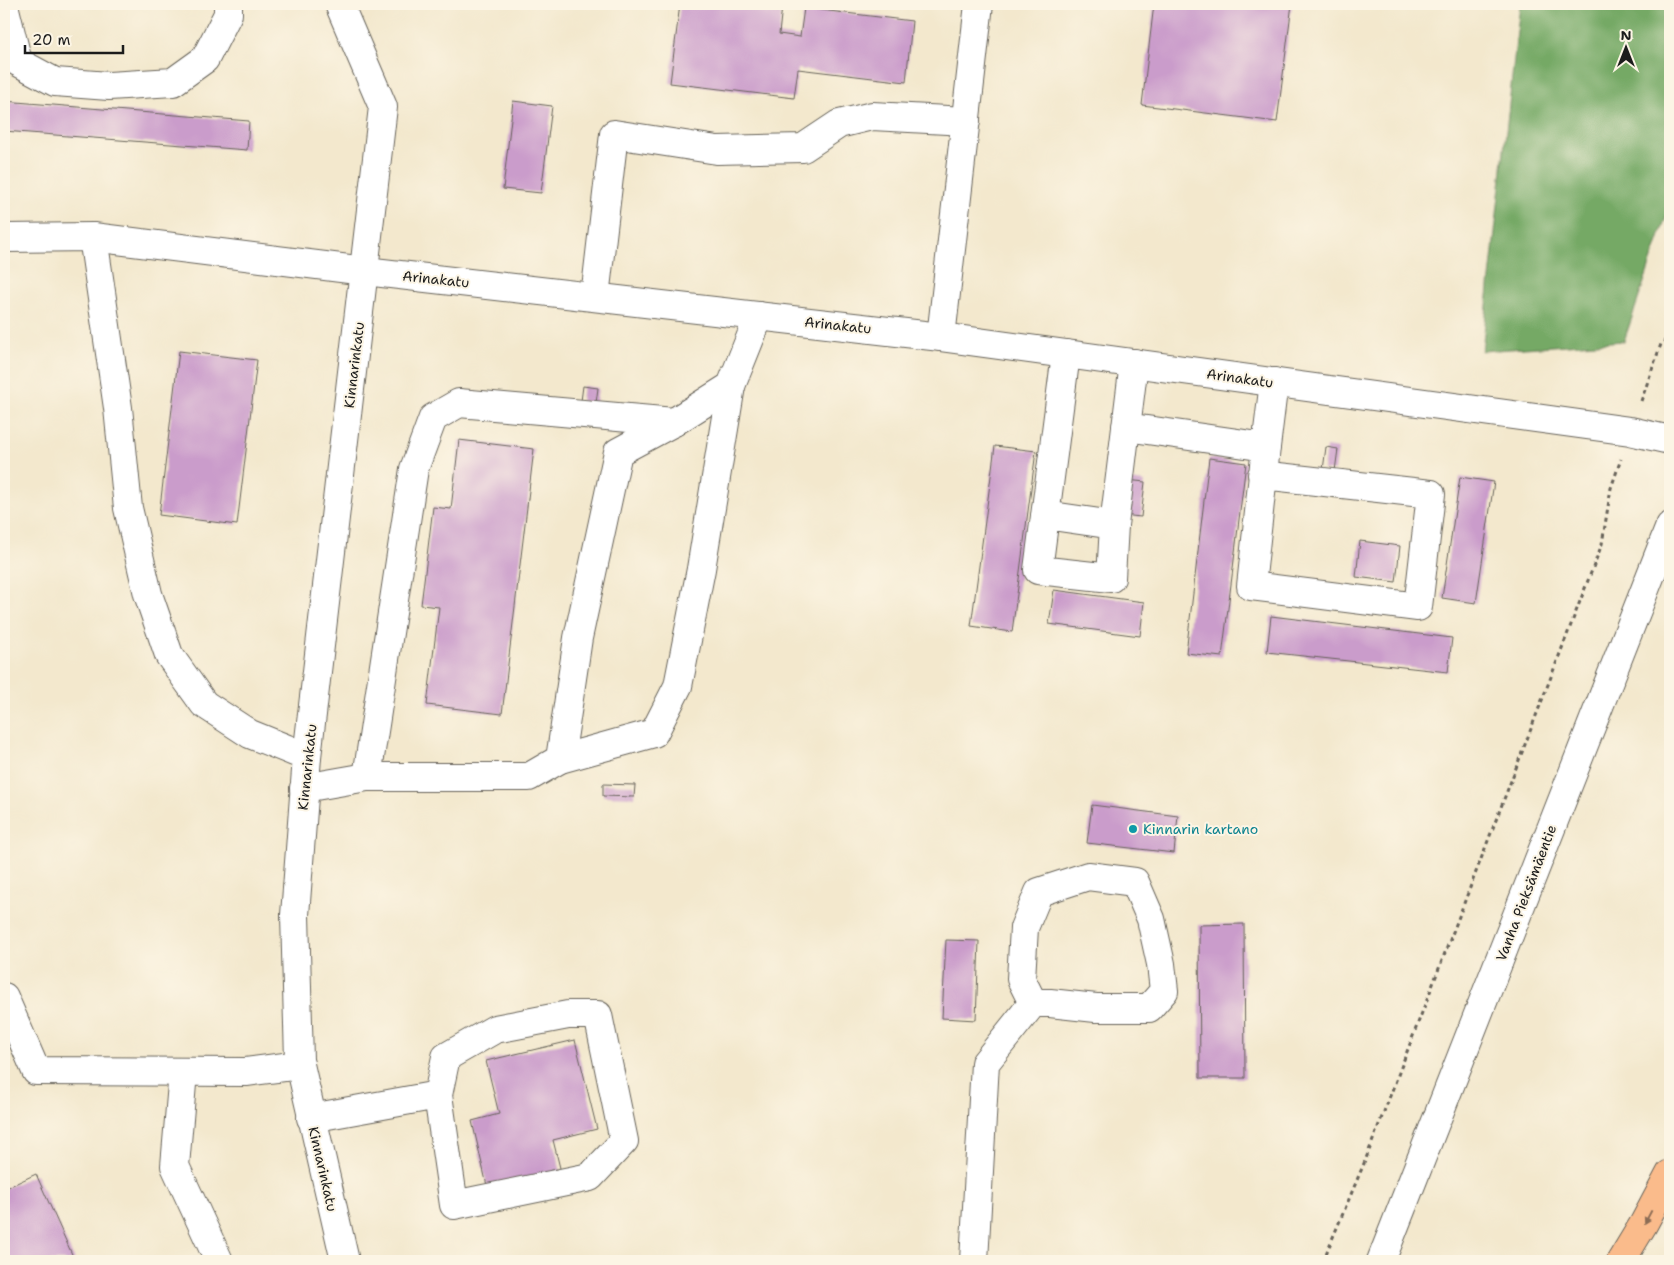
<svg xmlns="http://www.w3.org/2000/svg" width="1674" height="1265" viewBox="0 0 1674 1265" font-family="'Shantell Sans',sans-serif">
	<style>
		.forest { fill: #75a965; stroke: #486240 }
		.building { fill: #ca9ccb }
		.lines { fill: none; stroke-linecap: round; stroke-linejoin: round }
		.minor-casing { stroke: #67635a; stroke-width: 30 }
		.highway-casing { stroke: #67635a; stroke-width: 30 }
		.path { stroke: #67635a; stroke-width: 3; stroke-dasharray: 4 4; stroke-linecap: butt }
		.minor { stroke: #fff; stroke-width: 28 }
		.highway { stroke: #fabb8b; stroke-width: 28 }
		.oneway { fill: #8b6c54 }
		.culture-dot { fill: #0f9aa8; stroke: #fcf5e5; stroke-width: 2 }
		.labels { text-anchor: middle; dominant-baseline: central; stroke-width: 4; stroke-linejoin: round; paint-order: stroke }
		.street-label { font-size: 14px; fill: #1c1c1c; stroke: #fcf5e5 }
		.culture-label { font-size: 14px; fill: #0d838f; stroke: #fcf5e5; text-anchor: start }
	</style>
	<rect width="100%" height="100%" fill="#fcf5e5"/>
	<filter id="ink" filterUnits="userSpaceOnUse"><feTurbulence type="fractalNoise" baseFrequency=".02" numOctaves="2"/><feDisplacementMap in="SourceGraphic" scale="10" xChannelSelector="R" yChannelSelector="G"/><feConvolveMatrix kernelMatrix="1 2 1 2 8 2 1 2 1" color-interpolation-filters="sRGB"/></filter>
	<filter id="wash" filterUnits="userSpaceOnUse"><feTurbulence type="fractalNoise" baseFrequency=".0096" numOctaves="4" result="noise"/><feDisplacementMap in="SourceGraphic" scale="20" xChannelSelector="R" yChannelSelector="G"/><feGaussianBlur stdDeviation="1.12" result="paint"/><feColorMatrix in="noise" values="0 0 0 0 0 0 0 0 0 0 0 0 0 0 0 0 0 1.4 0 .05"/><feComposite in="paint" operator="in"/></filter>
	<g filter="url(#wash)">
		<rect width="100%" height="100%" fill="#f3e8cd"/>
		<polygon class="forest" points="1520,4 1670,4 1670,206 1624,341 1482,351"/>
		<g id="blocks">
			<g class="building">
				<polygon points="680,4 766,4 782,6 779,34 800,37 804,8 912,21 906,82 798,69 794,98 670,83"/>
				<polygon points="1154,4 1292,4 1277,122 1142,105"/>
				<polygon points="4,101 249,121 247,150 4,131"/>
				<polygon points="513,101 552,106 541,193 503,189"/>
				<polygon points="179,351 257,360 237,525 159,515"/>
				<polygon points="583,386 598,388 596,403 581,401"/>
				<polygon points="459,440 534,449 502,714 427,705 439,607 421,605 433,507 451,509"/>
				<polygon points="995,446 1036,451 1012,632 971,626"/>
				<polygon points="1326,447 1338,449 1335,471 1323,470"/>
				<polygon points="1209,458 1246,463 1222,657 1186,653"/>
				<polygon points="1460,477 1494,482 1476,603 1442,598"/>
				<polygon points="1127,480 1145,482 1141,517 1122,515"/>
				<polygon points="1360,541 1400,546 1396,582 1356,577"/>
				<polygon points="1054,590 1144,602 1140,636 1049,624"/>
				<polygon points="1271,616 1452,638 1448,672 1267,652"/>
				<polygon points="603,784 635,785 634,797 603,796"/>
				<polygon points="1092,805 1178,816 1174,853 1087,843"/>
				<polygon points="1244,924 1245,1078 1200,1078 1199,925"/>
				<polygon points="946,940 979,941 976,1020 942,1018"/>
				<polygon points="575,1040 597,1129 553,1140 561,1172 488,1190 472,1121 499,1114 486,1061"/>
				<polygon points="36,1174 75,1261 4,1261 4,1189"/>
			</g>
		</g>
	</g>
	<g filter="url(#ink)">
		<use href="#blocks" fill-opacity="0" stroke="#67635a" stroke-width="1"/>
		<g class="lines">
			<g class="minor-casing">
				<g id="minor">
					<polyline points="339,4 383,107 307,757 295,915 299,1060 345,1261"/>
					<polyline points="4,5 18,62 55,82 109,86 173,82 205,59 228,14 228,4"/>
					<polyline points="93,237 118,408 128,508 148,594 169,655 204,704 250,734 307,757"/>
					<polyline points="4,238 93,237 365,271 941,337 1630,431 1670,440"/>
					<polyline points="595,297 614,134 717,150 803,148 839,124 872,116 966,121"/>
					<polyline points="941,337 979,4"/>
					<polyline points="1126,427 1266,447 1274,382"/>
					<polyline points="1262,475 1431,494 1418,607 1251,586 1266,447"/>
					<polyline points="1045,515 1114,525 1111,578 1038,570 1066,354"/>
					<polyline points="1114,525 1134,363"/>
					<polyline points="560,759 654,733 678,686 701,569 731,386"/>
					<polyline points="367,777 414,469 433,418 459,403 674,422"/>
					<polyline points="304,788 367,777 529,777 560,759 578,638 618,452 674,422 731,386 759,316"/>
					<polyline points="4,997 36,1071 246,1072 300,1065"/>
					<polyline points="183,1072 175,1166 219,1261"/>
					<polyline points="311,1118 438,1095 446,1057 495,1029 568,1015 598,1015 624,1141 590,1177 454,1205 438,1095"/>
					<polyline points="974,1261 985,1063 1033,1003 1050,1003 1096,1008 1149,1008 1164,991 1161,964 1151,919 1135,882 1088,876 1039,892 1024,928 1021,979 1033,1003"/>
					<polyline points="1381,1261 1670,526"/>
				</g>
			</g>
			<g class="highway-casing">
				<polyline id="highway" points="1621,1261 1644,1223 1670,1174"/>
			</g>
			<g class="path">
				<polyline points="1641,401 1661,344 1670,336"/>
				<polyline points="1323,1261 1365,1161 1602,544 1611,488 1621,459"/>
			</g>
			<use href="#minor" class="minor"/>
			<use href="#highway" class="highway"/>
		</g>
		<defs><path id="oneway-solid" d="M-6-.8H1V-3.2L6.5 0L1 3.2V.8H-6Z" transform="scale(1.25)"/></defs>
		<use class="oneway" href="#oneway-solid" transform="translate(1648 1217) rotate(118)"/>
	</g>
	<circle class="culture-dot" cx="1133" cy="829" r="5"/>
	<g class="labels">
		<g class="street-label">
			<text transform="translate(436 279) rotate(6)">Arinakatu</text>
			<text transform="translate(838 325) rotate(6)">Arinakatu</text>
			<text transform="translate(354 365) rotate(-83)">Kinnarinkatu</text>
			<text transform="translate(1240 378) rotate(8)">Arinakatu</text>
			<text transform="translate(307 767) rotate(-84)">Kinnarinkatu</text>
			<text transform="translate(1526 893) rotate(-69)">Vanha Pieksämäentie</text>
			<text transform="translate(323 1169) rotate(77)">Kinnarinkatu</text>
		</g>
		<g class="culture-label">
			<text x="1143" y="829">Kinnarin kartano</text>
		</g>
	</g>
	<rect width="1674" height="1265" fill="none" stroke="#fcf5e5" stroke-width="20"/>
	<g transform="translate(1626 48)" stroke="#fcf5e5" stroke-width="4" paint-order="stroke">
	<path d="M0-4L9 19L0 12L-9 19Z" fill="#1c1c1c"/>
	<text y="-8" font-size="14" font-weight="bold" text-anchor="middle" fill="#1c1c1c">N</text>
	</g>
	<path d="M25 45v8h98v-8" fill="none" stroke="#1c1c1c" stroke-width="2.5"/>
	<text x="32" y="45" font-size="15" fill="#1c1c1c" stroke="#fcf5e5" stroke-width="4" paint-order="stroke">20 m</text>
</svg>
